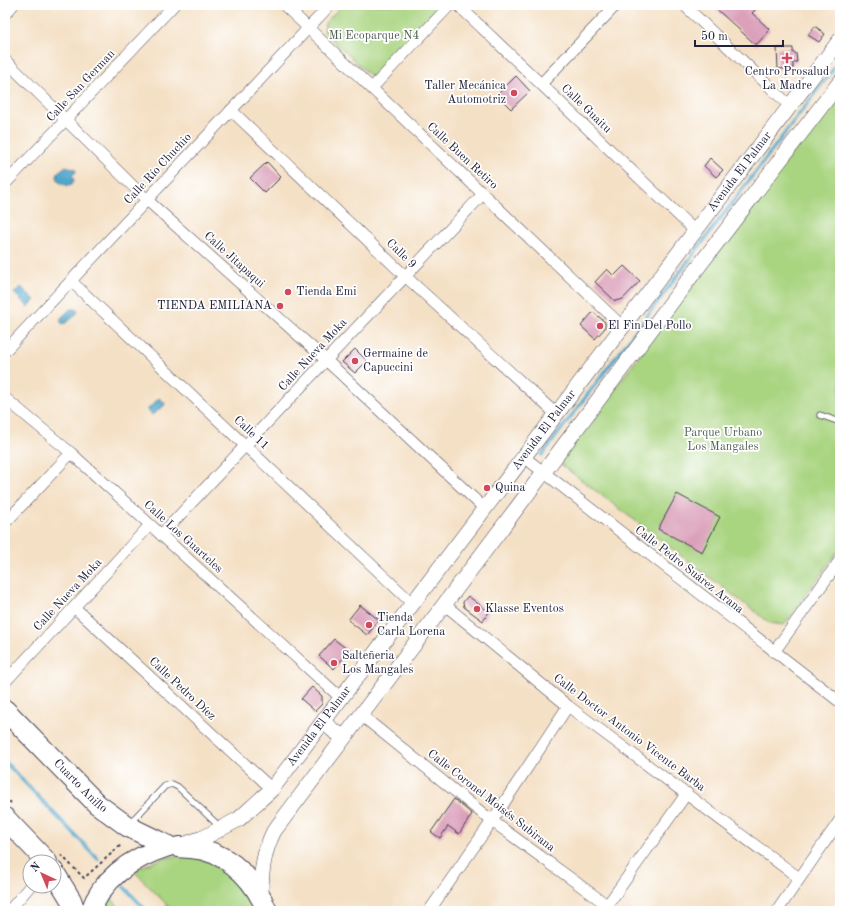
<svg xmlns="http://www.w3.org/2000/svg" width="845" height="916" viewBox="0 0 845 916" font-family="'Old Standard TT',serif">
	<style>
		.green { fill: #a9d480; stroke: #667b5e }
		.water { fill: #4fa7cc; stroke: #386484 }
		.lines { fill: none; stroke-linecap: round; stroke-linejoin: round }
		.stream { stroke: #4fa7cc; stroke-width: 3.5 }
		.building { fill: #dba1bb }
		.lane-casing { stroke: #423e50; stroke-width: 7 }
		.street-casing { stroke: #423e50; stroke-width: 12 }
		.secondary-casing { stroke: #423e50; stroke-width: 16 }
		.highway-casing { stroke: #423e50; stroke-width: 22 }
		.path { stroke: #423e50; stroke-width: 2; stroke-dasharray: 3 3; stroke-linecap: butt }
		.lane { stroke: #fff; stroke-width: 5.5 }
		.street { stroke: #fff; stroke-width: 11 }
		.secondary { stroke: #fff; stroke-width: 15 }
		.highway { stroke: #fff; stroke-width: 20 }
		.poi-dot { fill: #d1495b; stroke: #fff; stroke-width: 1.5 }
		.labels { text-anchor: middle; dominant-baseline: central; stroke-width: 3.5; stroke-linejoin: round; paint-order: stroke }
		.park-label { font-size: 12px; fill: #516053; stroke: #fff }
		.poi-label { font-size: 12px; fill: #22223b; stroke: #fff; text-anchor: start }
		.street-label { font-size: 12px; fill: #22223b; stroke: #fff }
	</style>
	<rect width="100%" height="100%" fill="#fff"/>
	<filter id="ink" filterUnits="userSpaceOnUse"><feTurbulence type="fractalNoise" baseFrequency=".025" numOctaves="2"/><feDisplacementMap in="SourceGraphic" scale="8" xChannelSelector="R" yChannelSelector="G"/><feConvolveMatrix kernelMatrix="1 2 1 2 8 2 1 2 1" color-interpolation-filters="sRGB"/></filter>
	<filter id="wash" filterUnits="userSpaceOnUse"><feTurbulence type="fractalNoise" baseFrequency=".012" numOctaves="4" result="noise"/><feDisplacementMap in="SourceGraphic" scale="16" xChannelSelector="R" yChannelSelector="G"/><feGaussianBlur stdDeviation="0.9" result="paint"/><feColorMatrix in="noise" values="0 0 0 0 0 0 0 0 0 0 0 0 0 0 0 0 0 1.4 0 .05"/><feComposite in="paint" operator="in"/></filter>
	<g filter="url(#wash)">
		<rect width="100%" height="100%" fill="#f4e0c5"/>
		<g class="green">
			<polygon points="342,5 445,5 375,80 324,32 325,23"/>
			<polygon points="840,89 840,548 784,625 770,623 559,463"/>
			<path d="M187,855C196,858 205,860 214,863C232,870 249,892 253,911H173L134,871C152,861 166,856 187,855Z"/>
			<polygon points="109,896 123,911 103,911"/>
		</g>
		<g class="water">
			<polygon points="66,166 75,169 76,172 72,176 74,180 72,185 68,186 59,182 57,177 58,172"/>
			<polygon points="21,287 35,300 28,307 14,293"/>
			<path d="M70,309H76L78,311C76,316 66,324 62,324L60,319Z"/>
			<polygon points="159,398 164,402 165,405 152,415 147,410"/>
		</g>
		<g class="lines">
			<g class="stream">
				<polyline points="542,455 840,60"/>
				<polyline points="5,762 98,859"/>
				<polyline points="123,886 147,911"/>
			</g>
		</g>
		<g id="blocks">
			<g class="building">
				<polygon points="712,5 760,5 752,13 770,30 756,45"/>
				<polygon points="815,26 825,34 819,42 808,35"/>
				<polygon points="777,48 793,48 793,53 796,53 797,62 793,62 793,68 778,69"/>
				<polygon points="516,76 530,91 511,109 497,95"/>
				<polygon points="710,158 723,170 716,177 704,166"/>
				<polygon points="267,162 281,177 265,193 250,178"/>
				<polygon points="624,266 640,281 623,299 615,301 595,282 607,269 614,276"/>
				<polygon points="593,312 605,322 605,328 595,339 581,326"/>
				<polygon points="355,349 367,361 355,373 342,362"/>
				<polygon points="677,494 720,517 702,552 658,529"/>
				<polygon points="468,596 489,612 483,621 464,607 463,602"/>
				<polygon points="360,605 379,620 367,635 348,620"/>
				<polygon points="334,639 349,651 334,669 319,656"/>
				<polygon points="312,687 322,696 322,704 315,711 301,699"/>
				<polygon points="454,799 472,814 459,834 448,826 440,838 431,832"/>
			</g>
		</g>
	</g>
	<g filter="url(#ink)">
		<use href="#blocks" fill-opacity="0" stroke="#423e50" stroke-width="1"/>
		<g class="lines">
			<g class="lane-casing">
				<g id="lane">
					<polyline points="820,415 840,422"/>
					<polyline points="130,823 165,786 172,784 178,787 220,827"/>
				</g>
			</g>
			<g class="street-casing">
				<g id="street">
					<polyline points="284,5 622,326"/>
					<polyline points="458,5 695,231"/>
					<polyline points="684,5 790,106"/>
					<polyline points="5,14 13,5"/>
					<polyline points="5,60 147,200 326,360 485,509"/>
					<polyline points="541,84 616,5"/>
					<polyline points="372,88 450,5"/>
					<polyline points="231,110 405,276 556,414"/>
					<polyline points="5,184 174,5"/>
					<polyline points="71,281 413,604"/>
					<polyline points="5,351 330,5"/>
					<polyline points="5,398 71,453 341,698"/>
					<polyline points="524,457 840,702"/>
					<polyline points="5,523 71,453"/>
					<polyline points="161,535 483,194"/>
					<polyline points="445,605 568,706 799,878"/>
					<polyline points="75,608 272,789"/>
					<polyline points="774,652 840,560"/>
					<polyline points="5,682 150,525"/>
					<polyline points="361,715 492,821 607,905"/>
					<polyline points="604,910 687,793"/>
					<polyline points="9,911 30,886"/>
					<polyline points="429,911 492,821 568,706"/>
					<polyline points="777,911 840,820"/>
				</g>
			</g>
			<g class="secondary-casing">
				<g id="secondary">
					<path d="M325,719C329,729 335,734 346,735"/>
					<path id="s1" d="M180,846L205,837L239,819L272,789L840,40"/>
					<path d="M261,897C261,874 263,852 274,831L695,271L840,82"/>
				</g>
			</g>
			<g class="highway-casing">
				<g id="highway">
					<path id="s2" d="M5,710L97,804L127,826L168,846"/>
					<polyline points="5,818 47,862"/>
					<path d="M179,847C187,848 196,848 204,850C234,858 256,883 267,911"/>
					<polyline points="54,872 71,900 75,911"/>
					<path d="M91,911C103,876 135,857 168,846"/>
				</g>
			</g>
			<g class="path">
				<polyline points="5,797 11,803"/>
				<polyline points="61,855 84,878 122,844"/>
			</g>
			<use href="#lane" class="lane"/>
			<use href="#street" class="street"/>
			<use href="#secondary" class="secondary"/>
			<use href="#highway" class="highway"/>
		</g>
	</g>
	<g class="poi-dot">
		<path d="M785 52h4v4h4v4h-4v4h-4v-4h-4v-4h4z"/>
		<circle cx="514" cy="93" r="4"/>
		<circle cx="288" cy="292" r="4"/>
		<circle cx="280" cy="306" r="4"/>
		<circle cx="600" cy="326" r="4"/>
		<circle cx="355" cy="361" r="4"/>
		<circle cx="487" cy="488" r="4"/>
		<circle cx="477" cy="609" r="4"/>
		<circle cx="369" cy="625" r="4"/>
		<circle cx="334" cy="663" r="4"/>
	</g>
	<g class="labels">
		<g class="park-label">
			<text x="374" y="36">Mi Ecoparque N4</text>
			<text x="723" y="433">Parque Urbano<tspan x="723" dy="14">Los Mangales</tspan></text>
		</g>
		<g class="poi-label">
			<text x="787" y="72" text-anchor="middle">Centro Prosalud<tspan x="787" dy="14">La Madre</tspan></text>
			<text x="506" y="86" text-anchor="end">Taller Mecánica<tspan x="506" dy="14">Automotriz</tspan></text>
			<text x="296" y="292">Tienda Emi</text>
			<text x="272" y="306" text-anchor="end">TIENDA EMILIANA</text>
			<text x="608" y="326">El Fin Del Pollo</text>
			<text x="363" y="354">Germaine de<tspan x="363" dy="14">Capuccini</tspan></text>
			<text x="495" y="488">Quina</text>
			<text x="485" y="609">Klasse Eventos</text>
			<text x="377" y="618">Tienda<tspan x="377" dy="14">Carla Lorena</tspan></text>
			<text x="342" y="656">Salteñeria<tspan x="342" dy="14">Los Mangales</tspan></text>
		</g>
		<g class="street-label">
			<text transform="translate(81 86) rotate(-47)">Calle San German</text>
			<text transform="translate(586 109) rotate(44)">Calle Guaitu</text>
			<text transform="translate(462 156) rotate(43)">Calle Buen Retiro</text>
			<text transform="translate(158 169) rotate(-47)">Calle Río Chuchio</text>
			<text stroke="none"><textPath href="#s1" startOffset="884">Avenida El Palmar</textPath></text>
			<text transform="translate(401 254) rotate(44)">Calle 9</text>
			<text transform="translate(234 260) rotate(42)">Calle Jitapaqui</text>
			<text transform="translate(313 355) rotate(-47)">Calle Nueva Moka</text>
			<text stroke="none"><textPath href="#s1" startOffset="560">Avenida El Palmar</textPath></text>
			<text transform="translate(251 433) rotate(43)">Calle 11</text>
			<text transform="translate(183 537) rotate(42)">Calle Los Guarteles</text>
			<text transform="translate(689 570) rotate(38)">Calle Pedro Suárez Arana</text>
			<text transform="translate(68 595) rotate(-47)">Calle Nueva Moka</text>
			<text transform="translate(182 689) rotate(43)">Calle Pedro Díez</text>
			<text stroke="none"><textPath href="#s1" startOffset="188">Avenida El Palmar</textPath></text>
			<text transform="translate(629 733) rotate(37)">Calle Doctor Antonio Vicente Barba</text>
			<text stroke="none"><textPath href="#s2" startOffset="107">Cuarto Anillo</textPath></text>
			<text transform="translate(491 801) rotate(38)">Calle Coronel Moisés Subirana</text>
		</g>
	</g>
	<rect width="845" height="916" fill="none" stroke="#fff" stroke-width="20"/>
	<g transform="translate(42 874) rotate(316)"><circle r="19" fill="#ffffff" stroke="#a7a7b1"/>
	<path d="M0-3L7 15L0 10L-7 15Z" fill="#d1495b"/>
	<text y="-6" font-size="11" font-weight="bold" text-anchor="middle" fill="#22223b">N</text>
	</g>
	<path d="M695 40v6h88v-6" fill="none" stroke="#22223b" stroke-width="2"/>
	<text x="701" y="40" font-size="12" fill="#22223b" stroke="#ffffff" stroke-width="3" paint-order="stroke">50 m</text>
</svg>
